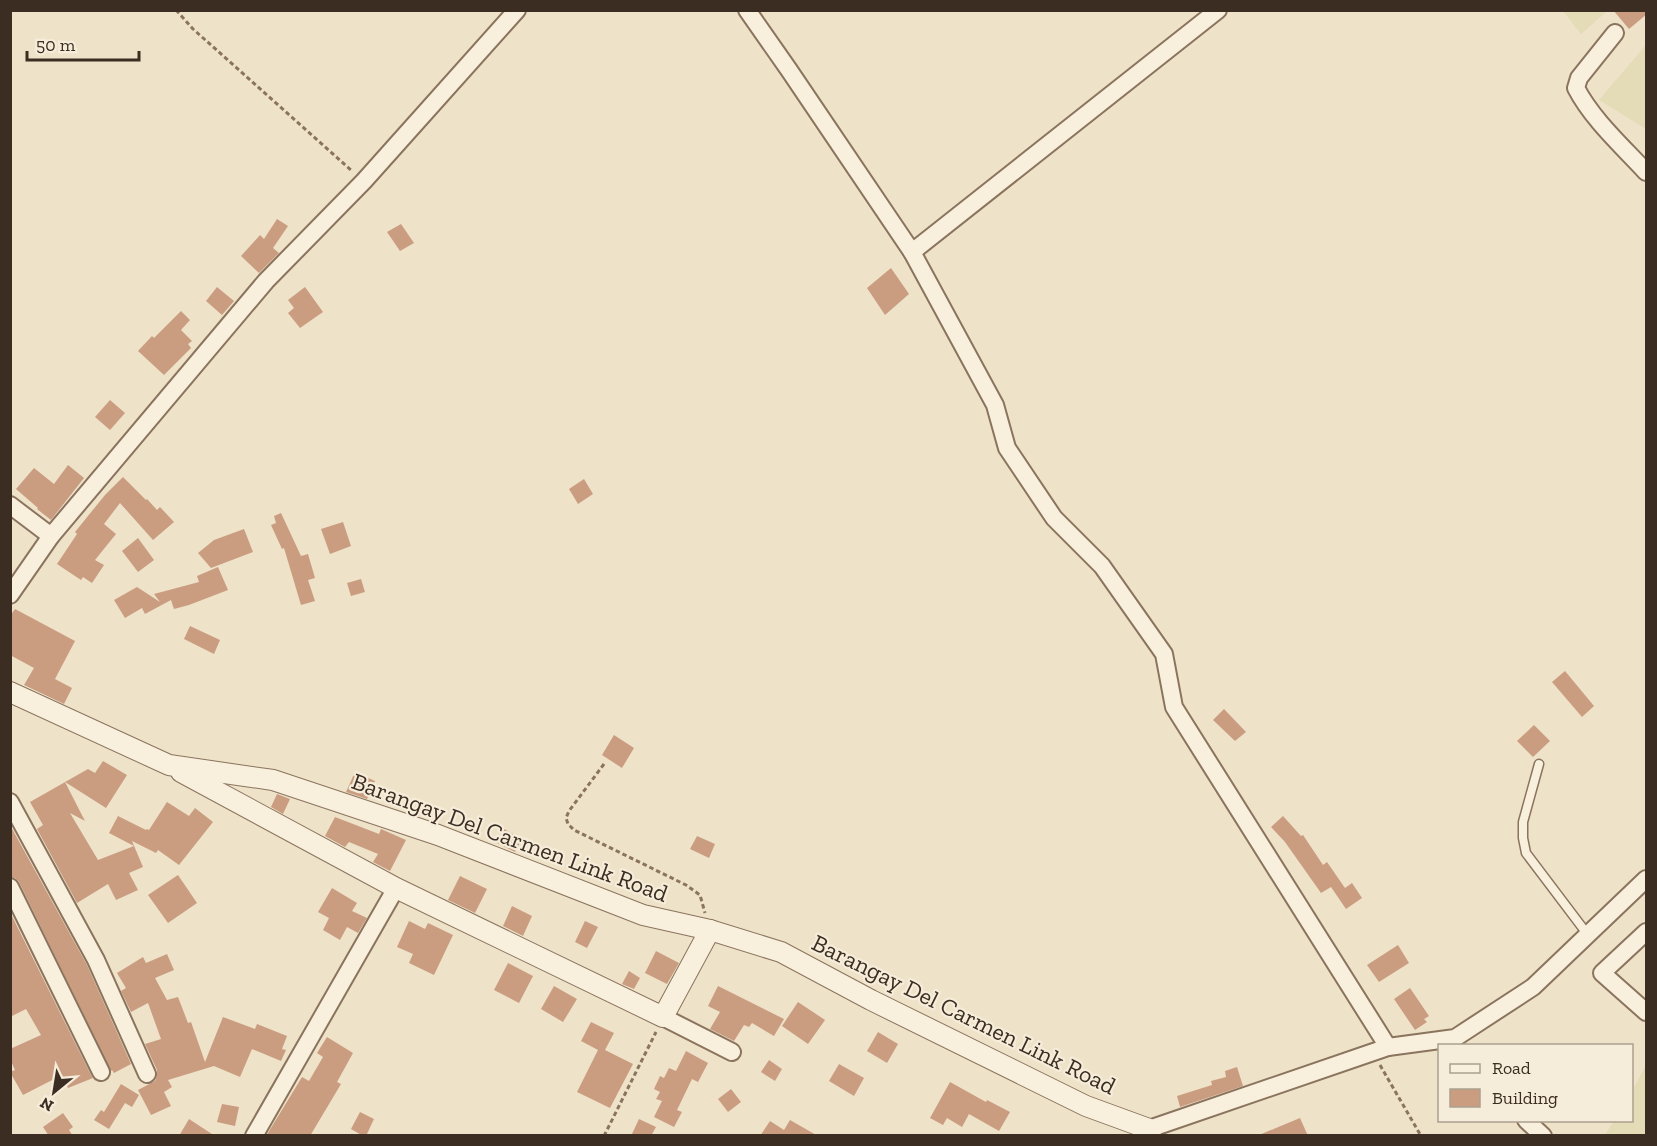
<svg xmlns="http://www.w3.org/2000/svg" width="1657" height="1146" viewBox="0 0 1657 1146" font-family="'Zilla Slab',serif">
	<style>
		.farmland { fill: #e4dbb7 }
		.building { fill: #cb9d80 }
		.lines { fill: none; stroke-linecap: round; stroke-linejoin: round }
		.service-casing { stroke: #8a745e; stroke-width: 11 }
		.minor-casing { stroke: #8a745e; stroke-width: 20 }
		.tertiary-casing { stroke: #8a745e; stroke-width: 22 }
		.path { stroke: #8a745e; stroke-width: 3; stroke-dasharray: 4.5 3; stroke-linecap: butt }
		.service { stroke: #f9efdd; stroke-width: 8 }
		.minor { stroke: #f9efdd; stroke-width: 16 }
		.tertiary { stroke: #f9efdd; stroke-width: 20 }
		.labels { text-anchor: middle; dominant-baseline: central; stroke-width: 4.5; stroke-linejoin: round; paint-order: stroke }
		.street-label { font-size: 24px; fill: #3b2d21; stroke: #f5ecd9 }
	</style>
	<rect width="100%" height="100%" fill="#eee2c9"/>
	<g class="farmland">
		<polygon points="1563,11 1607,11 1581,34"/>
		<polygon points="1646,45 1646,129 1599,100"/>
		<polygon points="1646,1065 1646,1135 1605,1135 1614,1121 1632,1120 1632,1091"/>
	</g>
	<g class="building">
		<polygon points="1613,10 1647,10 1647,14 1629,29"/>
		<polygon points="277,219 288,226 273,248 279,253 259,273 241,256 260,235 264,239"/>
		<polygon points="401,224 414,243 400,251 387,232"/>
		<polygon points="891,268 909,294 885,315 867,288"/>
		<polygon points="217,287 234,301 222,315 206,301"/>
		<polygon points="305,287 323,312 300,328 288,313 294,308 288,300"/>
		<polygon points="181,311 190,320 181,330 192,341 188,344 191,348 164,375 138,351 152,336 154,338"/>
		<polygon points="110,400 125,413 110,430 95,417"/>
		<polygon points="68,465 84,478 51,520 37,509 38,508 16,489 34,468 54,484"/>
		<polygon points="123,477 146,500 147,499 157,510 160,507 174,522 153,540 120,503 104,524 116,534 95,560 104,565 92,583 83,577 81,580 57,564 77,534 75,532 105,495"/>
		<polygon points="584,479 593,494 578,504 569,489"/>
		<polygon points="281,513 301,556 308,554 315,578 308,580 315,601 301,605 284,548 282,549 271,525 276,523 274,516"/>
		<polygon points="343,522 351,546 330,554 321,529"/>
		<polygon points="244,529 253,552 211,568 198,553 214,540"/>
		<polygon points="138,538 154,560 138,572 122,551"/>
		<polygon points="218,567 228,590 189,605 174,609 171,600 145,614 142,608 125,618 114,600 137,587 160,602 154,594 199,582 197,576"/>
		<polygon points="361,579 365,592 351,596 347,583"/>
		<polygon points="15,609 75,641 55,679 72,688 64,704 24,685 34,668 10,655 10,616"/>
		<polygon points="190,626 220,640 214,654 184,639"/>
		<polygon points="1565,671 1594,706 1582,717 1552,682"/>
		<polygon points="1224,709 1246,732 1235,741 1213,720"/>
		<polygon points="1534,725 1550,741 1533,757 1517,741"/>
		<polygon points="614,735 634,748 622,768 602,755"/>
		<polygon points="103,761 127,775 106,808 65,782 85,821 70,813 98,860 134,846 109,833 118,816 146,830 147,829 149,830 167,802 189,816 195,808 213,822 179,865 158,850 156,853 132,841 143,867 129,873 138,890 116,900 108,884 77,903 37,829 43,825 30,802 88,769 95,773"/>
		<polygon points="355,772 375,781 367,799 346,792"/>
		<polygon points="277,794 290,799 283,814 271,807"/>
		<polygon points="1283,816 1301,836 1303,835 1323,865 1327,862 1345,888 1352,883 1362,898 1346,909 1331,887 1321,893 1285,842 1271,827"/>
		<polygon points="335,817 379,834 381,829 406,840 390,871 373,862 378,854 349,842 345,847 325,836"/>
		<polygon points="10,825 87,965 131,1064 114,1073 112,1070 111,1071 19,882 15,878 10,877"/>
		<polygon points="504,829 522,839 515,852 497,843"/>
		<polygon points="697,836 715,844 709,858 690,849"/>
		<polygon points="178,875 197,903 168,923 148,895"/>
		<polygon points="460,876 487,889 475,913 448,900"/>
		<polygon points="332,888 357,903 352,911 367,918 358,933 347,927 340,940 323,930 329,918 318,912"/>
		<polygon points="512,906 532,916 523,936 503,926"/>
		<polygon points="10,912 92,1077 93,1078 68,1088 62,1075 23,1095 10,1072 15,1070 10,1059 10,1049 41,1035 26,1009 10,1017"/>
		<polygon points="409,921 425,929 428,923 453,935 434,975 409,963 413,954 397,947"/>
		<polygon points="585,921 598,927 587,948 575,942"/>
		<polygon points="1398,945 1409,963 1379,982 1367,965"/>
		<polygon points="656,951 679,963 667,984 645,973"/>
		<polygon points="167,954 174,970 155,978 167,1000 178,997 188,1023 191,1022 205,1062 223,1017 255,1029 257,1024 287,1036 282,1049 286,1050 281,1061 252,1049 240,1077 214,1066 168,1080 172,1087 164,1092 171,1106 151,1115 138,1090 155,1081 157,1076 157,1070 145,1044 161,1039 148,1003 131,1012 121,991 126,988 117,973 143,957 146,963"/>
		<polygon points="508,963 533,976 519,1003 494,990"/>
		<polygon points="629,971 640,978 634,989 622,984"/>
		<polygon points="554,986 577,999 563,1022 541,1009"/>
		<polygon points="718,986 784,1019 774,1036 752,1023 749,1027 744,1025 734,1041 710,1029 720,1012 708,1006"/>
		<polygon points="1410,988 1429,1016 1424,1019 1427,1022 1415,1030 1394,999"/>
		<polygon points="798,1002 825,1020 808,1044 782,1026"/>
		<polygon points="591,1022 614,1033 605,1050 633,1064 610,1108 577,1092 598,1050 581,1041"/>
		<polygon points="878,1032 898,1044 887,1063 867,1051"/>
		<polygon points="327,1037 353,1053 337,1082 341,1084 310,1136 266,1136 302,1077 309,1081 323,1057 317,1053"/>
		<polygon points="686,1051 708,1063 698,1082 692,1079 677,1110 682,1112 674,1127 654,1117 662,1101 656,1099 660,1092 654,1089 660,1076 664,1078 669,1068 676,1071"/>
		<polygon points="769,1060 782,1069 775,1081 761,1072"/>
		<polygon points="839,1064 864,1078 854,1096 829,1081"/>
		<polygon points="1237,1067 1243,1086 1180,1107 1177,1096 1212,1085 1211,1081 1226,1077 1225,1071"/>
		<polygon points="950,1082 986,1102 987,1100 1010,1112 999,1131 969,1114 962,1127 947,1118 943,1125 930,1118"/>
		<polygon points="121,1084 139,1095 132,1107 125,1103 109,1129 94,1120 101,1110 104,1112"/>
		<polygon points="731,1089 741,1102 728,1112 718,1099"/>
		<polygon points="222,1104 239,1107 235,1126 217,1122"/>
		<polygon points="360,1112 374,1119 366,1136 363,1136 351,1129"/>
		<polygon points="63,1113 73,1127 69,1130 73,1136 49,1136 43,1127"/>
		<polygon points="1300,1118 1308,1136 1259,1136 1259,1135"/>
		<polygon points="189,1119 215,1136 179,1136"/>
		<polygon points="639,1119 656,1127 651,1136 631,1136"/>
		<polygon points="790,1120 818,1136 760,1136 770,1121 784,1130"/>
	</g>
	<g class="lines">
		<g class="service-casing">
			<polyline id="service" points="1539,764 1523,822 1523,838 1526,853 1588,935"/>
		</g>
		<g class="minor-casing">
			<g id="minor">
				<polyline points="747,10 789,70 912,252 995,405 1007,448 1054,518 1102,566 1164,654 1174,707 1388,1047"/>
				<path d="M1615,33L1579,78L1576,88C1592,119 1622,146 1646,172"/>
				<polyline points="912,252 1218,10"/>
				<polyline points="10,505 51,536"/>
				<polyline points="10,595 51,536 266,281 364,181 517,10"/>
				<polyline points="10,802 96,960 147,1074"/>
				<polyline points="10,887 101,1072"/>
				<polyline points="1646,932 1602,973 1646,1012"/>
				<polyline points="663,1017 732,1052"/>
				<polyline points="1526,1120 1543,1136"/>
				<polyline points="1149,1129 1388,1047 1455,1038 1533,987 1646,879"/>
				<polyline points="254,1136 396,888"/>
			</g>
		</g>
		<g class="tertiary-casing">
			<g id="tertiary">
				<polyline points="10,692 169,765 273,780 438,835 643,915 710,930 781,952 871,1000 1086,1106 1149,1129 1151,1136"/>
				<polyline points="181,772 396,888 663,1017 710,930"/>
			</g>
		</g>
		<g class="path">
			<polyline points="176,10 193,29 352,171"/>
			<polyline points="604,764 569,811 566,818 568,824 574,830 686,885 700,895 705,913"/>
			<polyline points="1380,1065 1421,1136"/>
			<polyline points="604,1136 656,1032"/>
		</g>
		<use href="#service" class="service"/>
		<use href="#minor" class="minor"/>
		<use href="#tertiary" class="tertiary"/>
	</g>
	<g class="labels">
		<g class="street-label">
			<text transform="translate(510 837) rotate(20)">Barangay Del Carmen Link Road</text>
			<text transform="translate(964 1014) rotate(26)">Barangay Del Carmen Link Road</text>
		</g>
	</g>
	<rect width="1657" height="1146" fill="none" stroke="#3b2d21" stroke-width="24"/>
	<rect x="1438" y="1044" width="195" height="78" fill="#f5ecd9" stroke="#aba08f" stroke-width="1.5"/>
	<rect x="1450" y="1064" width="30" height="9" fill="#f9efdd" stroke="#aba08f" stroke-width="1.5"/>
	<text x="1492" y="1074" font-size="18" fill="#3b2d21">Road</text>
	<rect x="1450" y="1089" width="30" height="18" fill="#cb9d80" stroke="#aba08f" stroke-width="1.5"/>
	<text x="1492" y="1104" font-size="18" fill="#3b2d21">Building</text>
	<g transform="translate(54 1092) rotate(210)" stroke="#f5ecd9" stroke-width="4.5" paint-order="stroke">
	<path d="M0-4.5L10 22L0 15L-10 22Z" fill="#3b2d21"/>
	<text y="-9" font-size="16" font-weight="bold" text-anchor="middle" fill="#3b2d21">N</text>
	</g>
	<path d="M27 51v9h112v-9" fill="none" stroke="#3b2d21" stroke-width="3"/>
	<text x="36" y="51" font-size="18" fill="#3b2d21" stroke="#f5ecd9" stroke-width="4.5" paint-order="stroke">50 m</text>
</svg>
